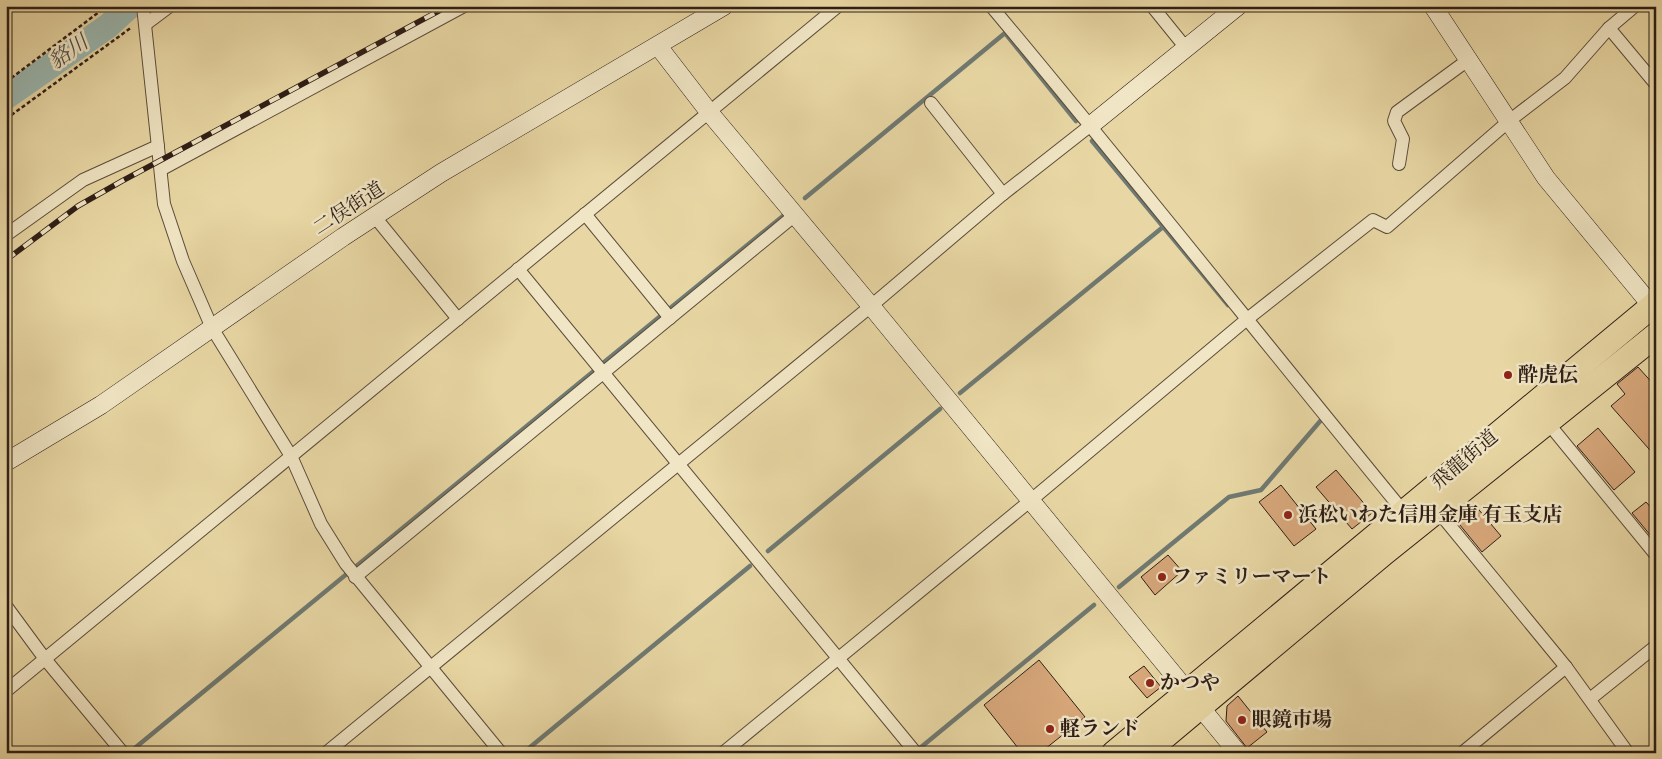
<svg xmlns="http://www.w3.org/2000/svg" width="1662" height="759" viewBox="0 0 1662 759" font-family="'IM FELL English','Noto Serif JP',serif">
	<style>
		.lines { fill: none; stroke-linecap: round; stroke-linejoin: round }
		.stream { stroke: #6f7a73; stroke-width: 4.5 }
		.river { stroke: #9ab7b0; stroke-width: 25 }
		.building { fill: #d8a87b; stroke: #2e1e17 }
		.street-casing { stroke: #5c4c3a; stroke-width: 14 }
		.secondary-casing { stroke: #2e1e17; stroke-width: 19 }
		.highway-casing { stroke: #2e1e17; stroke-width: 26 }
		.path { stroke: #2e1e17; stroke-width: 2.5; stroke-dasharray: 4 2.5; stroke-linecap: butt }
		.street { stroke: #f0e5c4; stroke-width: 12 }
		.secondary { stroke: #f0e5c4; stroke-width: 18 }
		.highway { stroke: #e8d7a4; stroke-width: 24 }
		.rail-casing { stroke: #2e1e17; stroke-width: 5.5 }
		.rail { stroke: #f0e5c4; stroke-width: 4; stroke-dasharray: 11; stroke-linecap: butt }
		.poi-dot { fill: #8f2418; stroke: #f0e5c4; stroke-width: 2 }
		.labels { text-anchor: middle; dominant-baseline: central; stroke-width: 5; stroke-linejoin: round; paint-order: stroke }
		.street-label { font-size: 20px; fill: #2e1e17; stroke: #f0e5c4 }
		.poi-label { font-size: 20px; font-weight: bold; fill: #2e1e17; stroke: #f0e5c4; text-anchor: start }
		.water-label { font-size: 21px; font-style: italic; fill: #4e4c45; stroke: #f0e5c4 }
	</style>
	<rect width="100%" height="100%" fill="#e8d7a4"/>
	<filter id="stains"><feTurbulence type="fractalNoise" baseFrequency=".004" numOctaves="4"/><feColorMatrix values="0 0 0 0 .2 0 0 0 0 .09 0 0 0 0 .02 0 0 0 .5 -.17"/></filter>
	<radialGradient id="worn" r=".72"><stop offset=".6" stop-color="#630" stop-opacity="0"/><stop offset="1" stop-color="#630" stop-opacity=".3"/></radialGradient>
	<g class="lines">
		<g class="stream">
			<polyline points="1092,141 1228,305"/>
			<polyline points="805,198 1005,33 1076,121"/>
			<polyline points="603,363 783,216"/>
			<polyline points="960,393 1163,227"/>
			<polyline points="768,551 940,409"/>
			<polyline points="1119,587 1229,497 1261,490 1322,419 1321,417"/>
			<polyline points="920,748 1094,605"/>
			<polyline points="130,752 595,370"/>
			<polyline points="523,753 750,566"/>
		</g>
		<polyline class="river" points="6,97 108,26 130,6"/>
	</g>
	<g class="building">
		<polygon points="1638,367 1656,387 1656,457 1611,406 1625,394 1617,384"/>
		<polygon points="1598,428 1635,472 1614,490 1577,446"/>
		<polygon points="1336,470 1372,513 1352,529 1316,487"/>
		<polygon points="1281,485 1316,529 1294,546 1259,502"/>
		<polygon points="1646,502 1656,513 1656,542 1632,513"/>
		<polygon points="1474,504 1501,536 1482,552 1455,519"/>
		<polygon points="1168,555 1182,571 1155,595 1141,577"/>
		<polygon points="1039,660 1085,717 1040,753 1022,753 984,705"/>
		<polygon points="1144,666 1161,687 1147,698 1129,677"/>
		<polygon points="1238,696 1267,732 1247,748 1226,721 1227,706"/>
	</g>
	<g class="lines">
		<g class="street-casing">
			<g id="street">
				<polyline points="143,6 164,204 183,261 212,328 291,456 321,524 346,564 501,753"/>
				<path d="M991,6C1131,173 1265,343 1403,511"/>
				<polyline points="1152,6 1186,48"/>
				<polyline points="146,24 170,6"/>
				<polyline points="1609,28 1654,82 1656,80"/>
				<polyline points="931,103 1003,194"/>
				<polyline points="1399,164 1403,139 1394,121 1397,112 1468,60"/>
				<polyline points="162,169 464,6"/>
				<polyline points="585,214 670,318"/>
				<polyline points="375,217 458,319"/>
				<polyline points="6,235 83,180 158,146"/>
				<polyline points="518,269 916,753"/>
				<polyline points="1548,423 1656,555"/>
				<polyline points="1437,510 1566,667 1628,753"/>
				<polyline points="355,577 795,215"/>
				<polyline points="6,606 45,659 123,753"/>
				<polyline points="6,691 838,6"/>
				<polyline points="1590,699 1656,646"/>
				<polyline points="326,753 871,306 1003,194 1091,125"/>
				<polyline points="723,753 1030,501 1246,320 1373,220 1387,227 1509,121 1565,78 1609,28 1635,6"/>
				<polyline points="1462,753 1566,667"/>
			</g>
		</g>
		<g class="secondary-casing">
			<g id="secondary">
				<polyline points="1433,6 1546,178 1656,311"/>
				<polyline points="658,46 709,112 871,306 1238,753"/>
				<polyline points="1091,125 1238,6"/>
				<polyline points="6,462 101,405 343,237 441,173 724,6"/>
			</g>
		</g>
		<g class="highway-casing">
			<g id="highway">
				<polyline points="1114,753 1656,303"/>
				<polyline points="1145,753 1384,553 1656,335"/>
			</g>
		</g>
		<g class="path">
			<polyline points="6,82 107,6"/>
			<polyline points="6,119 132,27"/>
		</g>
		<use href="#street" class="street"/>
		<use href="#secondary" class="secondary"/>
		<use href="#highway" class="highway"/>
		<g class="rail-casing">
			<polyline id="rail" points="6,260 78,206 122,181 448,6"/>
		</g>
		<use href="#rail" class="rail"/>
	</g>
	<g class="poi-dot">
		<circle cx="1508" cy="375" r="5"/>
		<circle cx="1288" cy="515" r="5"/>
		<circle cx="1162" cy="577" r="5"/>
		<circle cx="1150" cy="683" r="5"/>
		<circle cx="1242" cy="720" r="5"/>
		<circle cx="1050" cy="729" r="5"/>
	</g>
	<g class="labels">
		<g class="street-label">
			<text transform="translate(349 209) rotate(-33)">二俣街道</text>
			<text transform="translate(1465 460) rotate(-40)">飛龍街道</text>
		</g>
		<g class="poi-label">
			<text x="1518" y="375">酔虎伝</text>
			<text x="1298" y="515">浜松いわた信用金庫 有玉支店</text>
			<text x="1172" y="577">ファミリーマート</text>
			<text x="1160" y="683">かつや</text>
			<text x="1252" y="720">眼鏡市場</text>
			<text x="1060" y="729">軽ランド</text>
		</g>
		<g class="water-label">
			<text transform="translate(69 53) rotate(-35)">貉川</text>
		</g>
	</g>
	<rect width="1662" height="759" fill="none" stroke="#e8d7a4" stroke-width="25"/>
	<rect x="8" y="8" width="1647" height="744" fill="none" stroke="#2e1e17" stroke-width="2.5"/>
	<rect x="12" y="12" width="1637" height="734" fill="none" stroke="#2e1e17"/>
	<rect width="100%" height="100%" filter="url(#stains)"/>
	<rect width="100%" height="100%" fill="url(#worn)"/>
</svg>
